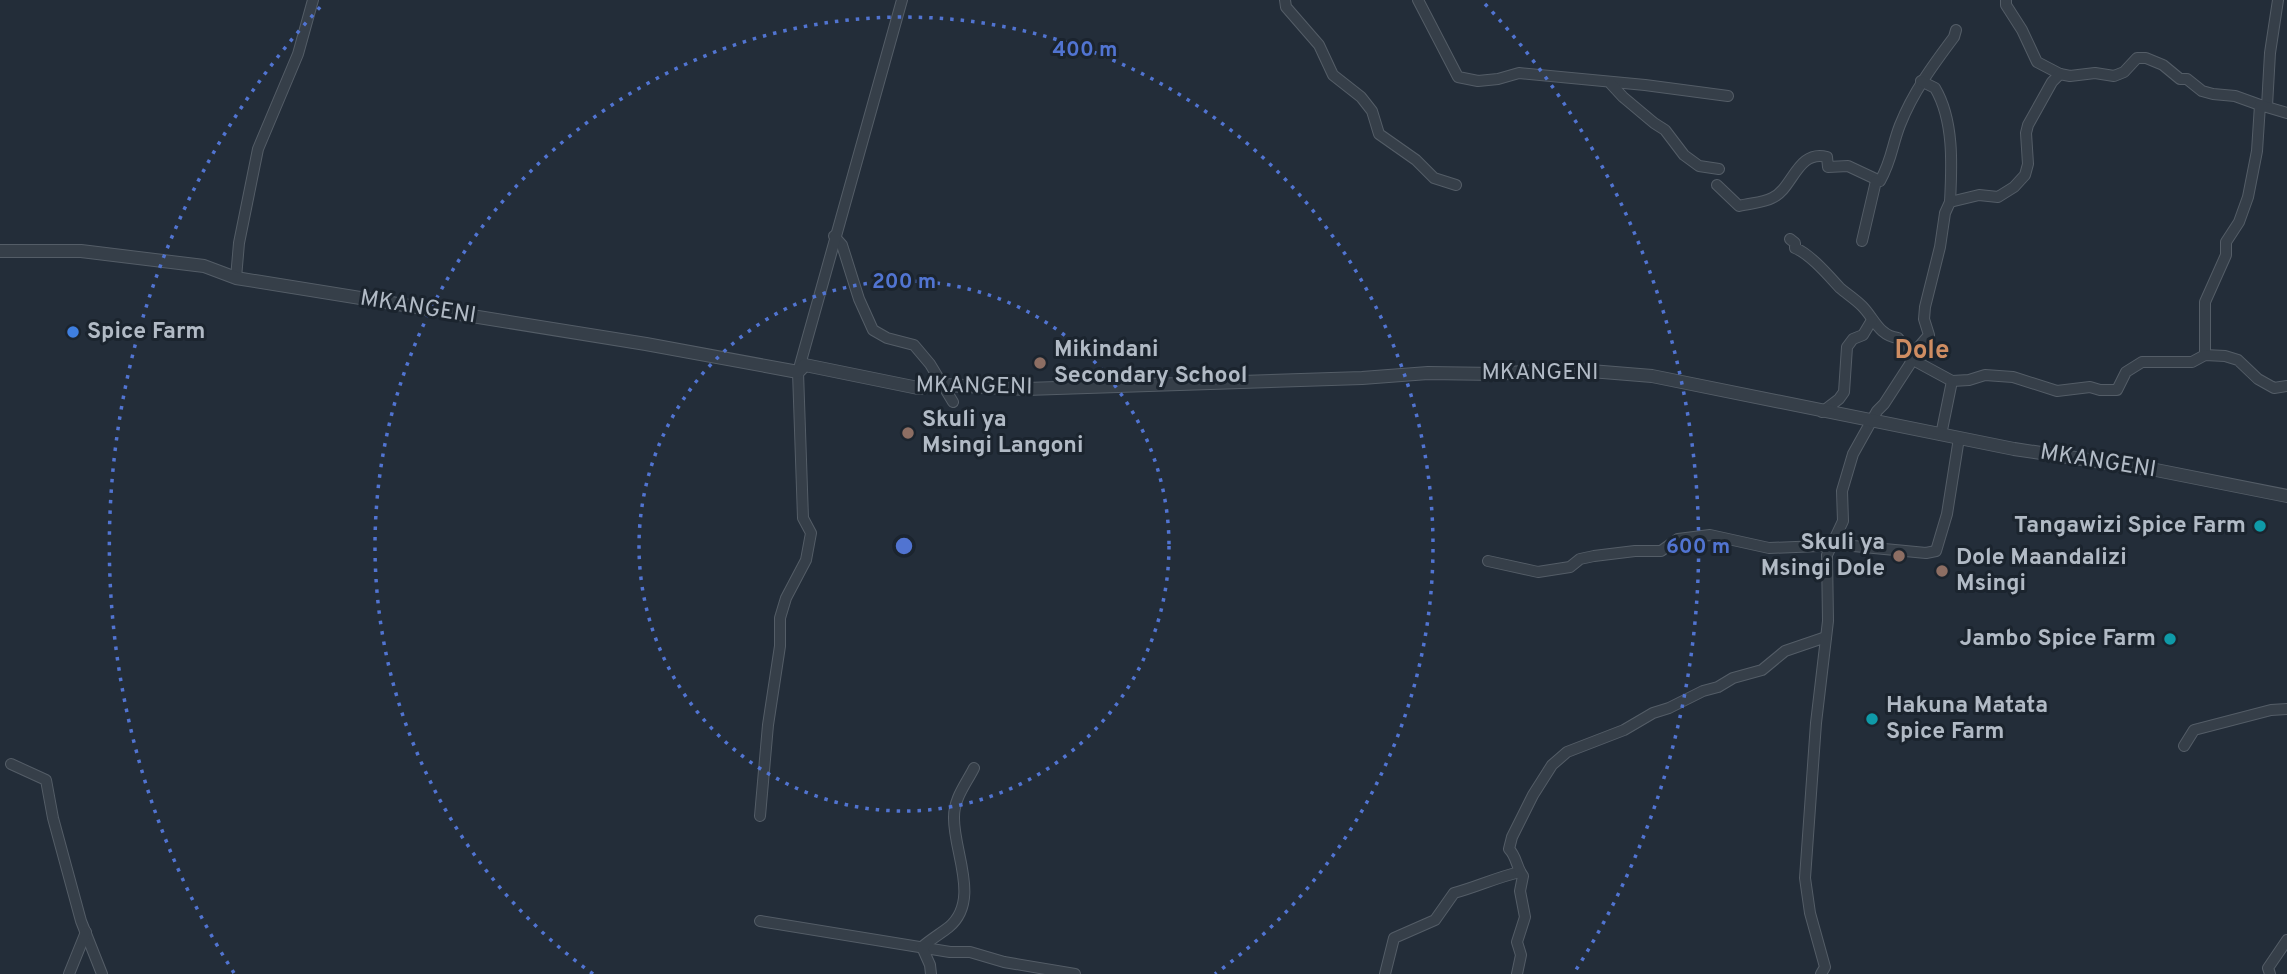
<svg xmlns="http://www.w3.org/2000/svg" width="2287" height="974" viewBox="0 0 2287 974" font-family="Overpass,sans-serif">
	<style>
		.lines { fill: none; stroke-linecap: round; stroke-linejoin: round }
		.minor-casing { stroke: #545d67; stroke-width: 12 }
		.tertiary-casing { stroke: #545d67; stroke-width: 14 }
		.minor { stroke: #363f49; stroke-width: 10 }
		.tertiary { stroke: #363f49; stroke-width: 12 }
		.ring { fill: none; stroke: #5174d1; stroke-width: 3.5; stroke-dasharray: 3.5 7 }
		.shop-dot { fill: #3f7fe0; stroke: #1b242e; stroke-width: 2.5 }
		.education-dot { fill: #8d6e63; stroke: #1b242e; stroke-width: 2.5 }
		.culture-dot { fill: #0f9aa8; stroke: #1b242e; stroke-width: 2.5 }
		.labels { text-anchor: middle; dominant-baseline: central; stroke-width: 6; stroke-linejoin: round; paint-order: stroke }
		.street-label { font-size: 23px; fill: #b1bac5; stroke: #1b242e }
		.poi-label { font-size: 23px; font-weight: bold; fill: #b1bac5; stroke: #1b242e; text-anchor: start }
		.quarter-label { font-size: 26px; font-weight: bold; fill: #cf8d62; stroke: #1b242e }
		.centre { fill: #5174d1; stroke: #1b242e; stroke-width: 3.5 }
		.ring-label { font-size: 21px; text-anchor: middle; font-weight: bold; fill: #5174d1; stroke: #1b242e; stroke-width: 6; stroke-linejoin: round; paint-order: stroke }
	</style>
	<rect width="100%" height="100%" fill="#232d39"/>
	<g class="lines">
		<g class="minor-casing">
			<g id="minor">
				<polyline points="1285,0 1286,7 1319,45 1333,75 1361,97 1372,111 1379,134 1416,160 1434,178 1456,185"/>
				<polyline points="1418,0 1458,77 1478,81 1498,79 1519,73 1645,85 1728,96"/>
				<polyline points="2006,0 2006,5 2022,30 2037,62 2060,74"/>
				<polyline points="1611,84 1623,97 1654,123 1665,130 1684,155 1699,166 1719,169"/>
				<polyline points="2267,106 2270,53 2278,0"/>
				<path d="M1717,185L1739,206C1750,203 1763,203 1772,198C1793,189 1797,149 1827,157L1828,167L1848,166L1880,181C1892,160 1892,145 1900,125C1913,92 1933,65 1954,37L1956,30"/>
				<polyline points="1950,202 1979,195 1998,197 2014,187 2025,175 2028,164 2026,133 2028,125 2052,82 2060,74 2070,76 2095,73 2114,76 2124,72 2137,58 2146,58 2163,65 2180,79 2187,79 2202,91 2213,94 2235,96 2260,105"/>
				<polyline points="834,236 842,245 859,299 873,330 887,338 914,345 930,364 953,402"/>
				<path d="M1790,239L1795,243V248C1810,254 1828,275 1840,288C1847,294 1855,299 1862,306C1874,318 1879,336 1898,338L1917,362L1952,381L1941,435"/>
				<polyline points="1862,241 1876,181"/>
				<polyline points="236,278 239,243 258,149 298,54 313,0"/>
				<polyline points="2205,355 2205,302 2226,255 2226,242 2239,222 2248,197 2257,151 2260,105 2287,113"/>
				<polyline points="1952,381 1969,380 1985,375 2013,377 2057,391 2090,387 2100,390 2117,390 2126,372 2142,362 2192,362 2205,355 2225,356 2238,360 2258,379 2274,388 2287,386"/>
				<polyline points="1822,412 1839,399 1844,392 1847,347 1853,339 1863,335 1872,320"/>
				<polyline points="1488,561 1538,572 1570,567 1580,559 1594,556 1635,551 1661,551 1678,539 1710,535 1769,548 1843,545 1926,553 1936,551 1947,514 1959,438"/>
				<polyline points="2184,746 2194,730 2271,710 2287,709"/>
				<polyline points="11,764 46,780 53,818 81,921 102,974"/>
				<polyline points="760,816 768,725 780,646 780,618 786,598 806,560 811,533 803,518 798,372 902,0"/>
				<polyline points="760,921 950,952 970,952 1004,962 1075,974"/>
				<polyline points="69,974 86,932"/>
				<path d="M931,974L930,965L922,947C931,939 940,934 949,927C981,900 953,851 954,817C954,798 966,784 974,768"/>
				<path d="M1385,974L1394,938L1435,920L1454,893C1477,887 1497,877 1520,872"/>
				<path d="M1517,974L1521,955L1517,942L1525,917L1520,891L1523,876C1516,867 1517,857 1509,849L1512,837L1533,795L1552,765L1567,752L1624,730L1653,713L1669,708L1703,691L1718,687L1733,678L1762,670L1785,651L1826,637"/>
				<path d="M1821,974L1825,967L1810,913L1805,878L1816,723L1828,621L1827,555L1843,521L1842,491L1853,454L1877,411L1884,404L1910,364L1912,355L1929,335L1924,319L1925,307L1940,247L1945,213L1950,202C1952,165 1954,120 1935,88L1921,81"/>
				<polyline points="2270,974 2268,968 2287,940"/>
			</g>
		</g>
		<g class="tertiary-casing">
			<polyline id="tertiary" points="0,251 81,251 204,266 236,278 646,344 798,372 805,365 918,388 944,385 1026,389 1362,378 1428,373 1496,374 1566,369 1652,376 2014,449 2156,470 2287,496"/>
		</g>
		<use href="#minor" class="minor"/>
		<use href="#tertiary" class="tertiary"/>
	</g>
	<g class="ring">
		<circle cx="904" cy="546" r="265"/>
		<path d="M593 974A529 529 0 1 1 1215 974"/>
		<path d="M234 973A794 794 0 0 1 323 4M1485 4A794 794 0 0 1 1574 973"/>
	</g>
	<circle class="shop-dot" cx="73" cy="332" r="7"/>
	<g class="education-dot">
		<circle cx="1040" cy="363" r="7"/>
		<circle cx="908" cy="433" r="7"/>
		<circle cx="1899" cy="556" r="7"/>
		<circle cx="1942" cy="571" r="7"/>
	</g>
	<g class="culture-dot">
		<circle cx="2260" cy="526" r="7"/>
		<circle cx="2170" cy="639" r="7"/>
		<circle cx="1872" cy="719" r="7"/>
	</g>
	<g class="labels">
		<g class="street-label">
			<text transform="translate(418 308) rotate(9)">MKANGENI</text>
			<text x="1540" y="373">MKANGENI</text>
			<text transform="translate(974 387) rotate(1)">MKANGENI</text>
			<text transform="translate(2098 462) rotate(9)">MKANGENI</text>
		</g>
		<g class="poi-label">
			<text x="87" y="332">Spice Farm</text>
			<text x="1054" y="350">Mikindani<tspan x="1054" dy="26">Secondary School</tspan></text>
			<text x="922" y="420">Skuli ya<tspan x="922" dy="26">Msingi Langoni</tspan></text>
			<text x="2246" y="526" text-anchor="end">Tangawizi Spice Farm</text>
			<text x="1885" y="543" text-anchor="end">Skuli ya<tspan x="1885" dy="26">Msingi Dole</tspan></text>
			<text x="1956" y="558">Dole Maandalizi<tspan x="1956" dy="26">Msingi</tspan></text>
			<text x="2156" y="639" text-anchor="end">Jambo Spice Farm</text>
			<text x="1886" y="706">Hakuna Matata<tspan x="1886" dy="26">Spice Farm</tspan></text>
		</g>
		<g class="quarter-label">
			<text x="1922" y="351">Dole</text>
		</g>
	</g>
	<circle cx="904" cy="546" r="10" class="centre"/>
	<g class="ring-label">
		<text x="1085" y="56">400 m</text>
		<text x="904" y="288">200 m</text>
		<text x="1698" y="553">600 m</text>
	</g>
</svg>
